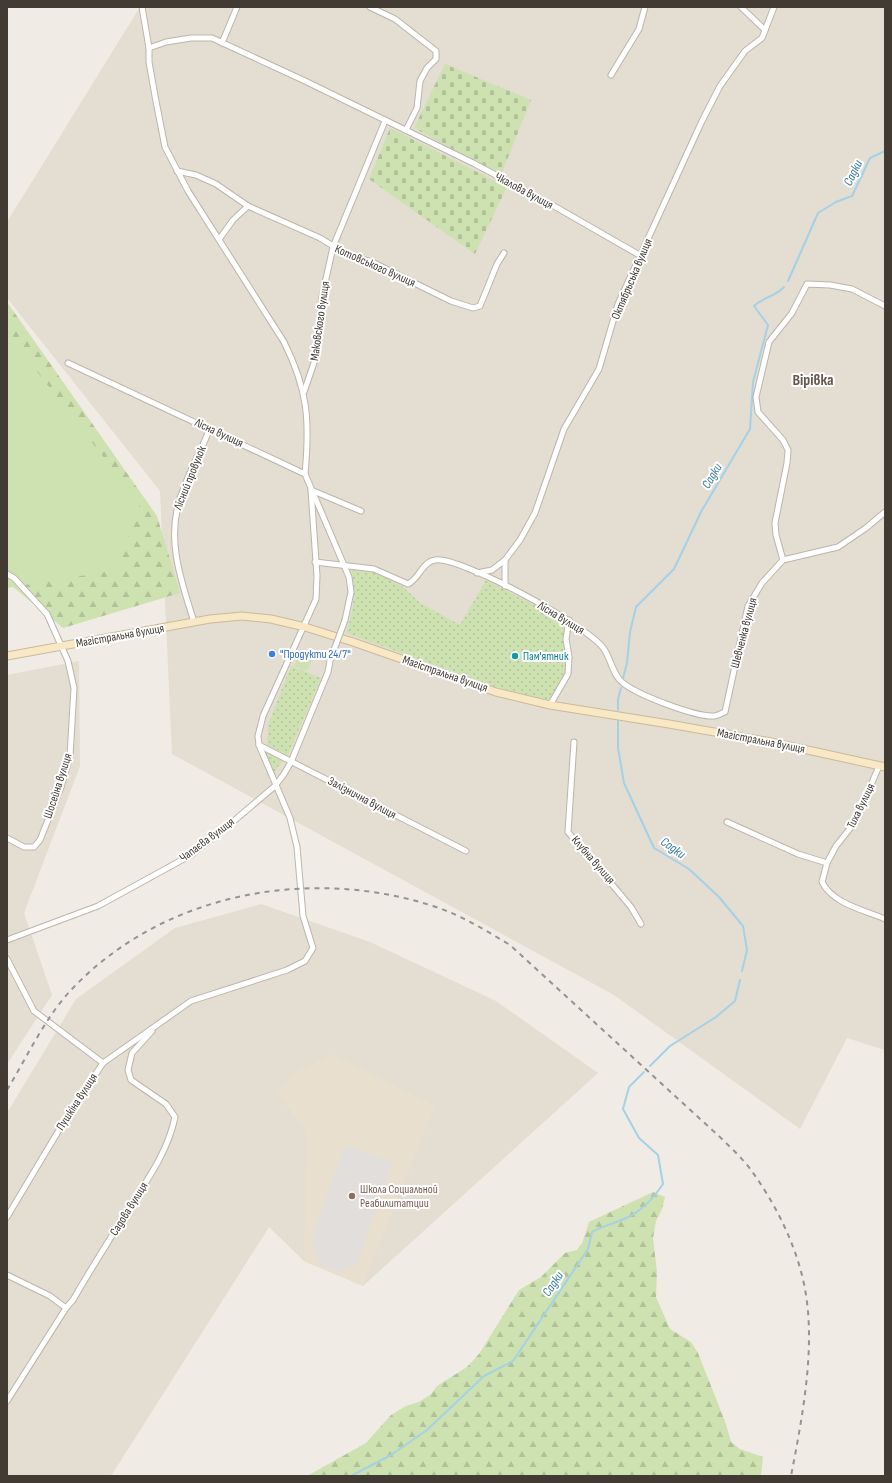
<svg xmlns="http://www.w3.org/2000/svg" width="892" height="1483" viewBox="0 0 892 1483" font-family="'Sofia Sans Condensed',sans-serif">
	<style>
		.residential { fill: #e3ddd2 }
		.education { fill: #e8dfcf }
		.grass { fill: url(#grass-dots) }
		.forest { fill: url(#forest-firs) }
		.cemetery { fill: url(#cemetery-stones) }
		.park { fill: #cee1b0 }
		.parking { fill: #e1dedc }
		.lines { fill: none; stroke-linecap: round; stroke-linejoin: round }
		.stream { stroke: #a5d1e7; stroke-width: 2 }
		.minor-casing { stroke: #bdb5aa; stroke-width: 7 }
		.secondary-casing { stroke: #cbba97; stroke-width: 9 }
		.minor { stroke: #fff; stroke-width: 5 }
		.secondary { stroke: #f8e8c5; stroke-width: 7 }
		.rail { stroke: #939393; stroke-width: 2; stroke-dasharray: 5 5; stroke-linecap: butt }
		.minor-bridge-casing { stroke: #bdb5aa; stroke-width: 7; stroke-linecap: butt }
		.minor-bridge { stroke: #fff; stroke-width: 5 }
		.shop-dot { fill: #3f7fe0; stroke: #fff; stroke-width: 1.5 }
		.culture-dot { fill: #0f9aa8; stroke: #fff; stroke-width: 1.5 }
		.education-dot { fill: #8d6e63; stroke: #fff; stroke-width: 1.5 }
		.labels { text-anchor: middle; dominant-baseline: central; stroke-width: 4; stroke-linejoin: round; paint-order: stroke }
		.street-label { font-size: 12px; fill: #413b34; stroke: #fff }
		.shop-label { font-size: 12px; fill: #366cbe; stroke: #fff; text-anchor: start }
		.culture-label { font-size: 12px; fill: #0d838f; stroke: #fff; text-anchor: start }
		.education-label { font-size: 12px; fill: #785e54; stroke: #fff; text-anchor: start }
		.water-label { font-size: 13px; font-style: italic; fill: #397ca1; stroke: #fff }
		.district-label { font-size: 16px; font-weight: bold; fill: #63584d; stroke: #fff }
	</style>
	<defs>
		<pattern id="grass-dots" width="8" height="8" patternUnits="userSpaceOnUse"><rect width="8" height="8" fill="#cee1b0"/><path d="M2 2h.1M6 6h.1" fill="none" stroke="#b2c298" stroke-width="1.8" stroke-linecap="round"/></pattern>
		<pattern id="forest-firs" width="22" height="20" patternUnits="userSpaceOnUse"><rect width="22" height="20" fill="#cee1b0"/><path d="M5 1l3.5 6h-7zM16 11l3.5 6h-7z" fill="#b2c298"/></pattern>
		<pattern id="cemetery-stones" width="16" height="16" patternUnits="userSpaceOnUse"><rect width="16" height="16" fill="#cee1b0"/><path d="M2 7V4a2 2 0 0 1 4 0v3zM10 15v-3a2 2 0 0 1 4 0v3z" fill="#b2c298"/></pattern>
	</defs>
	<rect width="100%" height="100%" fill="#f0ebe4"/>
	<g class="residential">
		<polygon points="140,7 885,7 885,1050 847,1038 800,1129 614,995 172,754 160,491 7,298 7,222"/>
		<polygon points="79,661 80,766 24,913 52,995 7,1064 7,675"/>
		<polygon points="261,904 370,942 496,1001 598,1073 363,1286 304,1261 269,1227 111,1476 7,1476 7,1113 76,999 175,928"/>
	</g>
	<polygon class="education" points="333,1054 435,1106 363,1286 304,1261 306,1132 277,1093 294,1073"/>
	<g class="grass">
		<path d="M351,570L373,572L402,586L420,603L460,625L486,580L563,620L566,624L563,639L566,657V672L549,701L496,687L346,633C353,613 357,591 351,570Z"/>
		<polygon points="291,666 321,678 288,755 267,745 268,725"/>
		<polygon points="264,751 282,761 272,775"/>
	</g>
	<g class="forest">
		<polygon points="7,302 157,516 180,593 63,628 7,582"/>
		<polygon points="653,1192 665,1197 662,1209 656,1221 653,1238 657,1272 656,1297 670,1329 691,1342 698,1353 726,1424 731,1442 740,1449 763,1457 761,1476 307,1476 366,1443 391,1415 406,1406 419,1402 431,1394 437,1386 467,1367 479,1354 519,1290 541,1277 565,1253 577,1250 582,1243 589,1222"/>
	</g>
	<g class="cemetery">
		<polygon points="445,64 531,100 501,175 414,128"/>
		<polygon points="390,128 507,187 475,254 369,179"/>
	</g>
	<g class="park">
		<polygon points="7,333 140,504 117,570 7,588"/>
		<polygon points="300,653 313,658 307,671 294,666"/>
	</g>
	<polygon class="parking" points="345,1145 393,1162 357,1265 339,1272 319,1265 313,1246 314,1232"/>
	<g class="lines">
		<g class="stream">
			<polyline points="788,281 818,213 836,202 852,196 870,158 885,151"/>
			<path d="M623,678L627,663L630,632L636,607L674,569L701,512L750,429L753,382L768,325L754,306C763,297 775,297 784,287"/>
			<polyline points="618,710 618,699 621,688"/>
			<polyline points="618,721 618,748 624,783 654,848 689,869 719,897 743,926 747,950 742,971"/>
			<polyline points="650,1066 670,1046 716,1017 735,1001 740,980"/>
			<path d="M351,1476L391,1455L427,1430L484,1376L513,1361L588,1249L592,1232C602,1226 613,1224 624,1219C641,1212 653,1199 663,1184L658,1155L639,1138L623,1109L629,1087L644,1072"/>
		</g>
		<g class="minor-casing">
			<g id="minor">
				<path d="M142,7L149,48V62L155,96L165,147L188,191L284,342C308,390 310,421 305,474"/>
				<polyline points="370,7 395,19 436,51 436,59 427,68 420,81 417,108 406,130"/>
				<polyline points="741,7 765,30"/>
				<polyline points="222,43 237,7"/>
				<polyline points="149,48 166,42 191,38 212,38 303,80 473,163 554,206 641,256"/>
				<polyline points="611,75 639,29 645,7"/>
				<polyline points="177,171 196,175 216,184 248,206 320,238 346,254 372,262 451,301 473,308 480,306 497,264 504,253"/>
				<polyline points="220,238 233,220 248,206"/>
				<polyline points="68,363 305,474 349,577 351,592 345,620"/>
				<polyline points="304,392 317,354 322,297 333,247 385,121"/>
				<polyline points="311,490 361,511"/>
				<polyline points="505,560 520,540 535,513 564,429 599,369 618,304 702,121 720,86 745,51 762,38 774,7"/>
				<polyline points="783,560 776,535 775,523 787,463 788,450 783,440 758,412 756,397 769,342 792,313 807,284 830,285 852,289 885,306"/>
				<path d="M315,562L374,569L408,584C419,579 422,562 435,560C460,556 589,626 604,649C611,659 613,676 623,683C638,695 695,717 714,716C717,716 722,713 725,712L748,606L762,583L783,560L838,547L866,528L885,512"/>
				<polyline points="477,573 492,570 505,560 505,586"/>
				<polyline points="7,574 14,578 47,614 68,661 74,688 70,756 61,787 40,840 34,847 24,847 7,838"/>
				<path d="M194,622C182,583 166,541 180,499C187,475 201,452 210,428"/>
				<polyline points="550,705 568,674 569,657 566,639 569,620"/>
				<polyline points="574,742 568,832 631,907 641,924"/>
				<path d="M259,745C328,781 397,816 466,851"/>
				<path d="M879,766L856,821L836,846L827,863L822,882C833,904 864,910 885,919"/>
				<polyline points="727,822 798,854 827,863"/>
				<polyline points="7,940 98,906 191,855 229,825 275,786 284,774 291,762 328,672 330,661"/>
				<polyline points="7,959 34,1011 103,1063"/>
				<polyline points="7,1217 65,1120 103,1063 191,1001 287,970 305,961 313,948 303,916 297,847 290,818 259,745 258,736 263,716 316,599 317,576 311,490"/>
				<polyline points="7,1275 50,1296 66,1308"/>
				<path d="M7,1401L66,1308L73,1300C90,1270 109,1241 127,1211C146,1182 168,1152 175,1117L166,1104L131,1080L128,1070L132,1053L152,1031"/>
			</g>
		</g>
		<g class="secondary-casing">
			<polyline id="secondary" points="7,656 210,619 242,616 271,619 305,627 353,642 496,692 550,705 669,724 771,742 885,767"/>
		</g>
		<use href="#minor" class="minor"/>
		<use href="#secondary" class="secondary"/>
		<path class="rail" d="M7,1090C27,1057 46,1016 72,989C163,893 309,866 433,906C461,915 485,930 510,945L722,1139C732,1149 743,1159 751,1170C777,1206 799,1250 806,1295C815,1352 802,1419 791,1476"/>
		<g class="minor-bridge-casing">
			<polyline id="minor-bridge" points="330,661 345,620"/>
		</g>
		<use href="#minor-bridge" class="minor-bridge"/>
	</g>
	<circle class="shop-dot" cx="272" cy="654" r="4"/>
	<circle class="culture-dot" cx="515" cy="656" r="4"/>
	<circle class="education-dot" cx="352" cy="1196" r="4"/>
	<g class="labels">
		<g class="street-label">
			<text transform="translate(524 191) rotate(28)">Чкалова вулиця</text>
			<text transform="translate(375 266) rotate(24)">Котовського вулиця</text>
			<text transform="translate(632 279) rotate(-67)">Октябрьська вулиця</text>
			<text transform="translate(320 321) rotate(-82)">Маковского вулиця</text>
			<text transform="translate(219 433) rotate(25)">Лісна вулиця</text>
			<text transform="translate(190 478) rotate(-68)">Лісний провулок</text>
			<text transform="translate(561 618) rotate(31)">Лісна вулиця</text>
			<text transform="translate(744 633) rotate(-75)">Шевченка вулиця</text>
			<text transform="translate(120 636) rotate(-10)">Магістральна вулиця</text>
			<text transform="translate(445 674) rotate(19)">Магістральна вулиця</text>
			<text transform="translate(761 741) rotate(11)">Магістральна вулиця</text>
			<text transform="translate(58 786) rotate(-72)">Шосейна вулиця</text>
			<text transform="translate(362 798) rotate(28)">Залізнична вулиця</text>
			<text transform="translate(861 806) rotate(-64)">Тиха вулиця</text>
			<text transform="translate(207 840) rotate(-37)">Чапаєва вулиця</text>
			<text transform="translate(593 860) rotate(49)">Клубна вулиця</text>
			<text transform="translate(77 1102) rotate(-57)">Пушкіна вулиця</text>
			<text transform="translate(129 1209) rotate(-58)">Садова вулиця</text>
		</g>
		<g class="shop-label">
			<text x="280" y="654">"Продукти 24/7"</text>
		</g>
		<g class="culture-label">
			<text x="523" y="656">Пам'ятник</text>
		</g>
		<g class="education-label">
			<text x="360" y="1189">Школа Социальной<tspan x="360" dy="14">Реабилитатции</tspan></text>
		</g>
		<g class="water-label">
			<text transform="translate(853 173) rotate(-64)">Садки</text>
			<text transform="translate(712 476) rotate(-59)">Садки</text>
			<text transform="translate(673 848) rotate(35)">Садки</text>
			<text transform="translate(553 1284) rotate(-56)">Садки</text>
		</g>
		<g class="district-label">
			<text x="813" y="380">Вірівка</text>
		</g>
	</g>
	<rect width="892" height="1483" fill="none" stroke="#413b34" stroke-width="16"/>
</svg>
